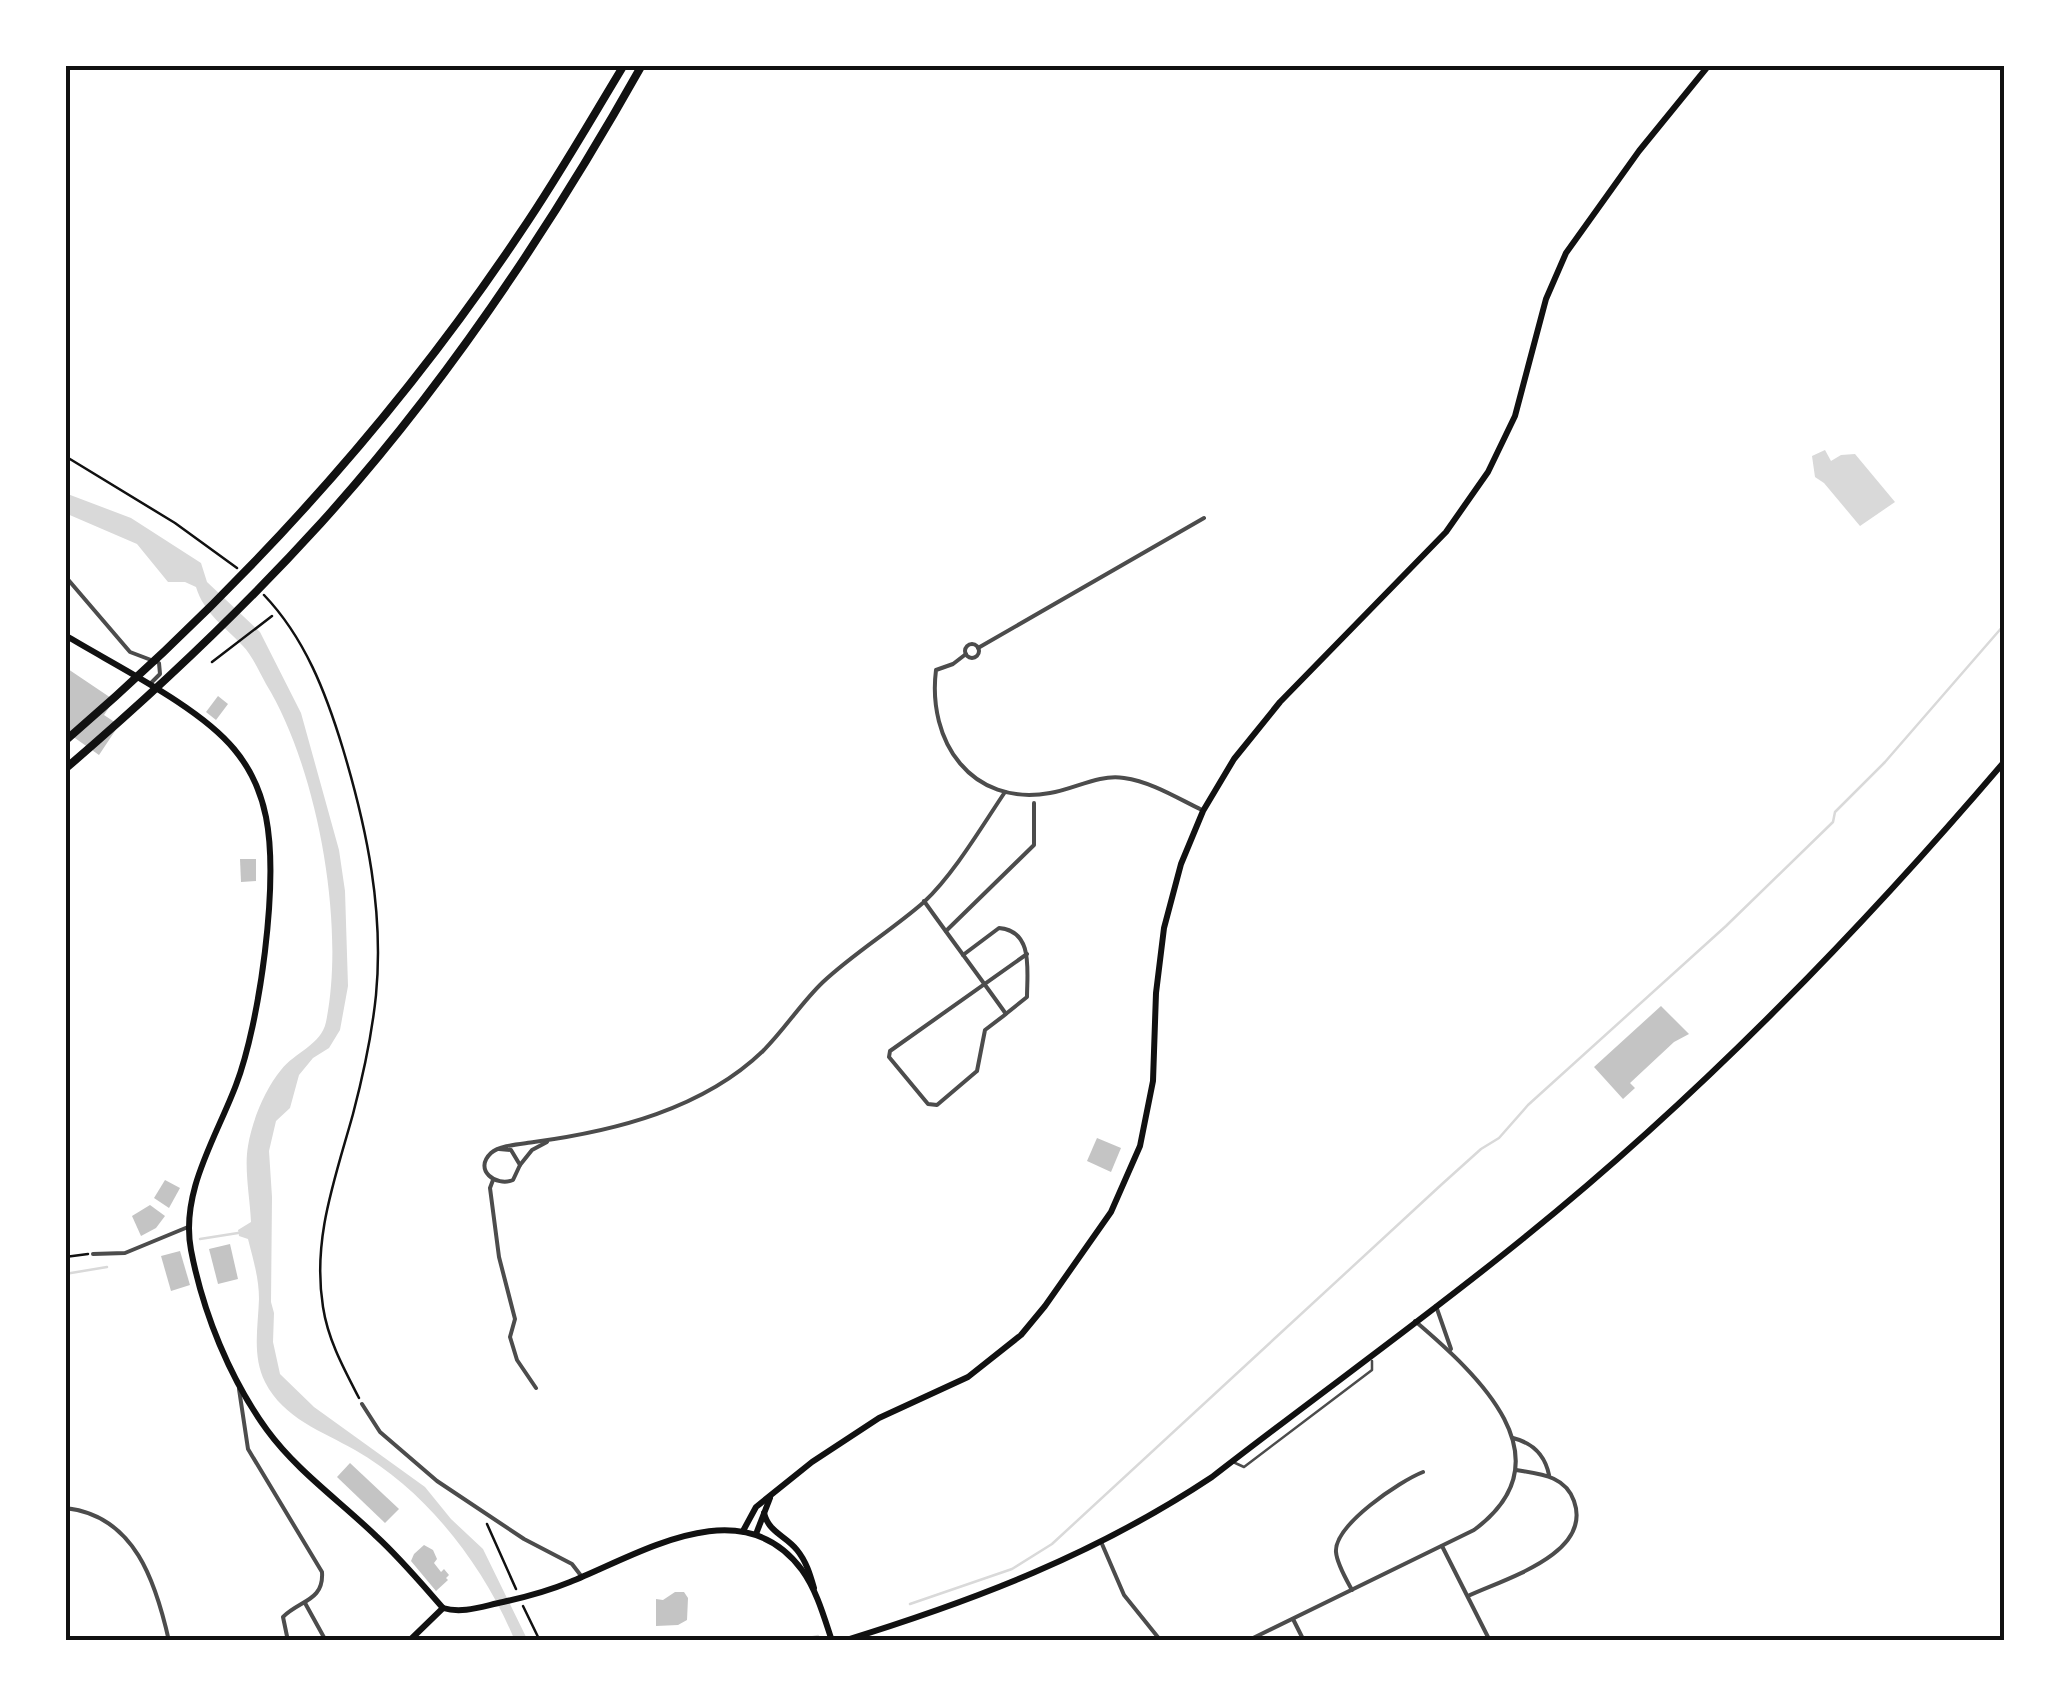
<svg xmlns="http://www.w3.org/2000/svg" width="2069" height="1706" viewBox="0 0 2069 1706" font-family="Ubuntu,sans-serif">
	<style>
		.water { fill: #d9d9d9 }
		.lines { fill: none; stroke-linecap: round; stroke-linejoin: round }
		.stream { stroke: #d9d9d9; stroke-width: 2.5 }
		.building { fill: #c4c4c4 }
		.path { stroke: #111; stroke-width: 2.5 }
		.service { stroke: #4c4c4c; stroke-width: 2.5 }
		.minor { stroke: #4c4c4c; stroke-width: 4 }
		.secondary { stroke: #111; stroke-width: 6 }
		.primary { stroke: #111; stroke-width: 6 }
		.motorway { stroke: #111; stroke-width: 8 }
		.neatline { fill: none; stroke: #111; stroke-width: 4 }
	</style>
	<rect width="100%" height="100%" fill="#fff"/>
	<g class="water">
		<polygon points="1825,450 1831,461 1841,455 1855,454 1895,502 1860,526 1824,483 1815,477 1812,456"/>
		<path d="M65,493L131,518L201,563L207,582L260,632L301,713L339,850L345,891L348,986L340,1030L329,1048L313,1058L299,1075L290,1108L276,1121L269,1151L272,1197L271,1302L274,1313L273,1342L280,1374L314,1407L425,1487L451,1519L483,1549L528,1641H515C484,1566 427,1491 355,1450C322,1431 284,1419 265,1382C252,1356 258,1327 259,1299C259,1278 253,1259 248,1239L239,1236L238,1230L251,1222C250,1198 244,1169 248,1146C252,1121 265,1089 281,1070C295,1052 321,1045 326,1022C346,925 317,767 266,684C259,671 252,655 242,645C224,626 204,613 196,587L185,582H168L137,544L65,513Z"/>
	</g>
	<g class="lines">
		<g class="stream">
			<polyline points="200,1239 238,1233"/>
			<polyline points="65,1274 107,1267"/>
			<polyline points="910,1604 1012,1569 1052,1544 1441,1185 1481,1149 1499,1138 1528,1105 1726,926 1833,822 1835,812 1885,762 2004,625"/>
			<polyline points="795,1641 818,1636"/>
		</g>
	</g>
	<g class="building">
		<polygon points="65,667 114,700 104,715 119,725 99,755 65,731"/>
		<polygon points="218,696 228,704 216,720 206,712"/>
		<polygon points="240,859 256,859 256,881 241,882"/>
		<polygon points="1661,1006 1689,1034 1674,1042 1630,1083 1635,1088 1623,1099 1594,1067"/>
		<polygon points="1097,1138 1121,1148 1111,1172 1087,1161"/>
		<polygon points="165,1180 180,1188 169,1208 154,1198"/>
		<polygon points="150,1205 165,1216 156,1228 141,1236 132,1216"/>
		<polygon points="230,1244 238,1279 218,1284 209,1249"/>
		<polygon points="180,1251 190,1285 171,1291 161,1256"/>
		<polygon points="350,1463 399,1509 385,1523 337,1477"/>
		<polygon points="424,1545 433,1550 437,1559 434,1563 441,1572 444,1569 449,1575 446,1578 448,1580 436,1591 411,1561 414,1554"/>
		<polygon points="675,1592 684,1592 688,1598 687,1620 678,1625 656,1626 656,1599 663,1600"/>
	</g>
	<g class="lines">
		<g class="path">
			<polyline points="65,456 175,523 237,568"/>
			<path d="M264,595C305,638 326,693 343,749C367,829 384,911 376,995C372,1034 363,1076 353,1114C335,1179 312,1239 323,1307C328,1340 344,1369 359,1398"/>
			<polyline points="212,662 272,616"/>
			<polyline points="65,1257 88,1254"/>
			<polyline points="487,1524 516,1589"/>
			<polyline points="523,1606 540,1641"/>
		</g>
		<polyline class="service" points="1233,1462 1244,1467 1372,1370 1372,1361"/>
		<g class="minor">
			<polyline points="65,576 130,652 159,663 160,674 151,683"/>
			<circle cx="972" cy="651" r="7"/>
			<polyline points="978,648 1204,518"/>
			<path d="M966,654L953,664L936,670C927,741 971,807 1050,793C1075,789 1098,774 1124,778C1152,782 1177,798 1202,810"/>
			<path d="M924,901C951,939 979,976 1006,1014L985,1030L977,1071L937,1105L928,1104L889,1057L890,1051L1027,954"/>
			<polyline points="946,931 1034,845 1034,803"/>
			<path d="M963,955L999,928C1034,931 1027,971 1027,997L1007,1013"/>
			<path d="M499,1149L511,1150L520,1165L513,1180C496,1187 473,1170 491,1153C500,1145 522,1144 534,1142C615,1131 703,1109 763,1051C785,1029 801,1003 823,982C854,953 892,930 924,902C954,874 982,826 1005,792"/>
			<polyline points="520,1165 532,1150 547,1142"/>
			<polyline points="493,1180 490,1188 499,1257 515,1319 510,1337 517,1360 536,1388"/>
			<polyline points="93,1254 125,1253 188,1227"/>
			<polyline points="1436,1306 1451,1349"/>
			<path d="M239,1389L248,1449L322,1572C324,1601 300,1600 283,1617L288,1641"/>
			<polyline points="362,1404 380,1432 437,1481 524,1539 572,1564 582,1577"/>
			<path d="M1513,1438C1533,1443 1545,1455 1549,1475"/>
			<path d="M65,1508C135,1515 156,1583 169,1641"/>
			<polyline points="1102,1544 1124,1595 1161,1641"/>
			<polyline points="1442,1546 1490,1641"/>
			<path d="M1352,1590C1346,1579 1337,1564 1336,1552C1334,1525 1400,1481 1423,1472"/>
			<path d="M1468,1596C1504,1579 1593,1554 1574,1501C1565,1475 1539,1474 1516,1470"/>
			<polyline points="305,1603 326,1641"/>
			<polyline points="1293,1619 1304,1641"/>
			<path d="M1247,1641L1474,1530C1571,1459 1477,1374 1415,1321"/>
		</g>
		<g class="secondary">
			<path d="M764,1513C769,1533 785,1535 797,1550C806,1561 810,1574 814,1588"/>
			<polyline points="743,1531 756,1507 812,1462 879,1418 968,1377 1021,1335 1045,1306 1111,1212 1140,1146 1153,1081 1156,993 1164,928 1181,864 1203,811 1234,759 1280,702 1446,532 1488,472 1515,416 1546,299 1566,253 1639,151 1709,65"/>
			<polyline points="756,1534 770,1498"/>
			<polyline points="409,1641 443,1608"/>
			<path d="M843,1641C976,1600 1096,1554 1212,1477C1316,1396 1423,1320 1525,1237C1701,1095 1858,933 2004,762"/>
		</g>
		<path class="primary" d="M65,635C114,665 199,706 234,749C250,768 261,792 266,817C279,883 260,1022 236,1085C216,1138 180,1192 191,1250C203,1313 230,1379 267,1430C297,1471 340,1501 376,1536C400,1558 421,1583 443,1608C463,1614 483,1606 503,1602C526,1597 548,1591 570,1582C640,1554 742,1488 802,1570C817,1591 824,1617 832,1641"/>
		<g class="motorway">
			<path d="M65,741C238,592 393,423 520,233C557,179 590,121 624,65"/>
			<path d="M65,769C155,692 241,611 321,523C446,385 551,227 642,65"/>
		</g>
	</g>
	<rect width="2069" height="1706" fill="none" stroke="#ffffff" stroke-width="135"/>
	<rect x="68" y="68" width="1934" height="1570" class="neatline"/>
</svg>
